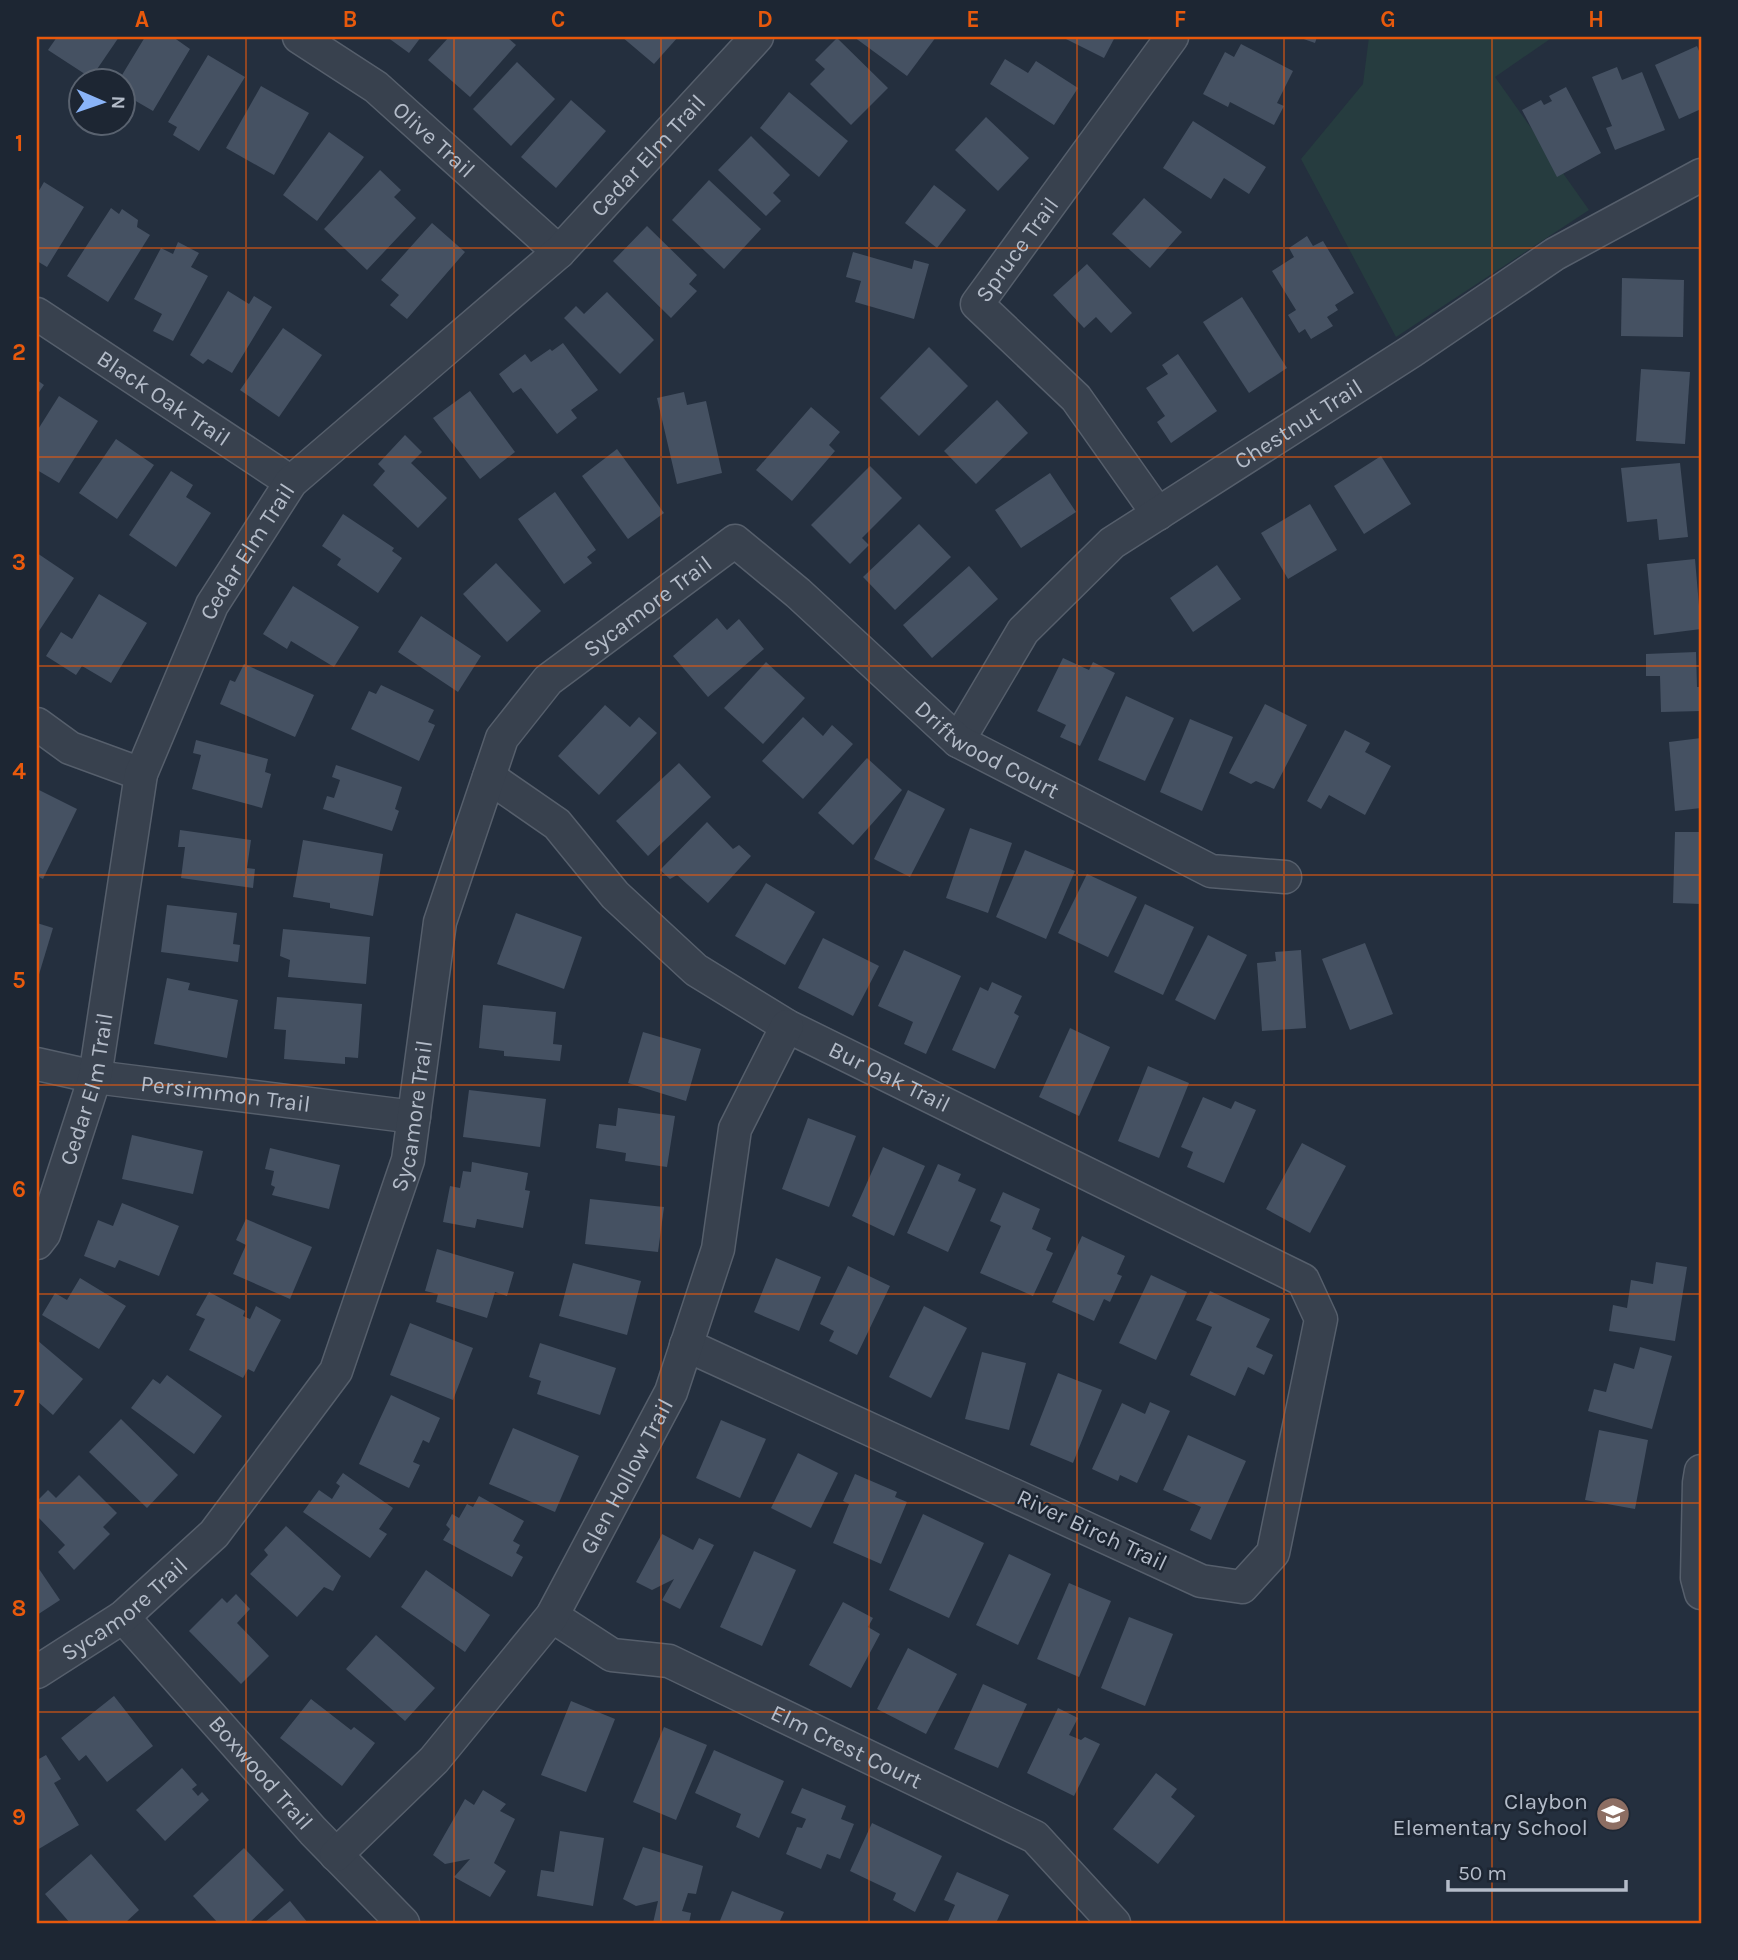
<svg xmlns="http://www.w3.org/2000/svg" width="1738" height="1960" viewBox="0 0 1738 1960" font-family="Karla,sans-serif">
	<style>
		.green { fill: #263c3f }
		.building { fill: #455162 }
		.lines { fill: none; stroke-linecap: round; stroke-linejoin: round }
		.minor-casing { stroke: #565f6c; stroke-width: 35 }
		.minor { stroke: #38414e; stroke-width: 32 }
		.grid { fill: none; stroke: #e8590c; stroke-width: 2; stroke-opacity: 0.55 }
		.labels { text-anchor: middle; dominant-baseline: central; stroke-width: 5; stroke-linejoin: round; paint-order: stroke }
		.street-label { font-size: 23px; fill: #b4bcc9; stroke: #1d2633 }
		.poi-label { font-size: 23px; fill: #b4bcc9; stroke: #1d2633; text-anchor: end }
		.neatline { fill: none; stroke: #e8590c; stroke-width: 2.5 }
		.grid-label { font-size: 23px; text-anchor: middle; font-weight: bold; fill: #e8590c }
	</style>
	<rect width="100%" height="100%" fill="#242f3e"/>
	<polygon class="green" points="1369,37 1553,37 1495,77 1589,210 1396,337 1301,159 1363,84"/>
	<g class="building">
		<polygon points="57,37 119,37 91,78 48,50"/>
		<polygon points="145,37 173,37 190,49 153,111 122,93 122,80 119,80"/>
		<polygon points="387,37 421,37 409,53"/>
		<polygon points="449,37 507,37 516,45 470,97 428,60"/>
		<polygon points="622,37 678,37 654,64"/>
		<polygon points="854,37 936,37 907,76"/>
		<polygon points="1062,37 1115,37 1104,58"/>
		<polygon points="1298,37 1317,37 1315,43"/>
		<polygon points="837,38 888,88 851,125 810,84 825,69 815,60"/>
		<polygon points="1241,44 1293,71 1277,103 1284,106 1274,125 1230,102 1228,107 1203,94 1225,52 1234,57"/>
		<polygon points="1697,46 1701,56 1701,109 1679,119 1655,65"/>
		<polygon points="208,55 245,77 199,151 173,135 177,127 168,122"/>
		<polygon points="1005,59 1028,73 1036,61 1078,88 1054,125 990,84"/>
		<polygon points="517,62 555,99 511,146 473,109"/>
		<polygon points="1617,67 1622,80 1642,72 1665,130 1615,150 1606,128 1612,126 1592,77"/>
		<polygon points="261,86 309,113 274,175 226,148"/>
		<polygon points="1566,87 1601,153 1557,177 1522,110 1541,100 1544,105 1552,101 1549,96"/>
		<polygon points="789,92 848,141 819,177 760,128"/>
		<polygon points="571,100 606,131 556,188 521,157"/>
		<polygon points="986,117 1029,158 998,191 955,150"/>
		<polygon points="1193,121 1266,167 1249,194 1224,178 1211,199 1163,168"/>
		<polygon points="329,132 364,157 317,221 283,195"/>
		<polygon points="751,136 790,175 773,193 781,201 766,216 718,170"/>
		<polygon points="380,170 401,190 394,197 416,218 367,270 324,229"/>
		<polygon points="709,180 761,229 724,269 672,220"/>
		<polygon points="44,182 84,207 47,267 37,261 39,249 37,248 37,194"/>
		<polygon points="934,185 966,210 937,248 905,223"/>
		<polygon points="1144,198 1182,232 1150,268 1112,234"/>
		<polygon points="111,208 119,214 122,209 138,220 137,227 150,235 108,302 67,276"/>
		<polygon points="432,223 465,252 407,319 390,305 399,295 381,280"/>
		<polygon points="647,226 697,275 689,284 697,291 671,318 613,261"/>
		<polygon points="1307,236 1313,246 1323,241 1354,293 1335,305 1338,310 1327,317 1333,326 1311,339 1305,329 1299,333 1288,315 1296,310 1272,271 1294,257 1289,248"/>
		<polygon points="178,242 199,253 191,267 208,276 173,341 153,331 162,314 134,299 161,248 173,254"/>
		<polygon points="853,252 912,269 914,260 929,264 914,319 855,302 861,281 846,277"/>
		<polygon points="1087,264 1132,313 1111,333 1096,317 1084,328 1053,295"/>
		<polygon points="1622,278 1684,280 1683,337 1621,336"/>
		<polygon points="228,291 249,304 254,296 272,307 232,373 208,359 203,364 190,355"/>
		<polygon points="607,292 654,340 620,374 564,318 576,306 584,314"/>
		<polygon points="1242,297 1287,368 1249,393 1203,322"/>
		<polygon points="283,328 322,355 279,417 240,390"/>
		<polygon points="563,343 598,390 571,410 577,418 557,434 521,388 513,393 499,374 525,354 531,362 550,349 552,351"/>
		<polygon points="929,347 968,386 919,436 880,398"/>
		<polygon points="1178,354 1217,411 1171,443 1157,422 1165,416 1146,388 1168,374 1162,365"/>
		<polygon points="1641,369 1690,372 1685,444 1636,441"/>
		<polygon points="37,380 44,385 37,395"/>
		<polygon points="470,391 515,452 480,479 433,418"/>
		<polygon points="684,392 687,405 706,401 722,473 677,484 657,398"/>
		<polygon points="59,396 98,421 59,483 37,470 37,431"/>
		<polygon points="997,400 1028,433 976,484 944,451"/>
		<polygon points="811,407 840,432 829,445 835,451 792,501 756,470"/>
		<polygon points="405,435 422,452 411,463 447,498 418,528 373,485 385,471 378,464"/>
		<polygon points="116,439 154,465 117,519 79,493"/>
		<polygon points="617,449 664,513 628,539 582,476"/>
		<polygon points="1381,456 1411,504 1364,534 1334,486"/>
		<polygon points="1680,463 1688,537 1659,540 1657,519 1627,522 1621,468"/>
		<polygon points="870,466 902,498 862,538 869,545 850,564 811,525"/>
		<polygon points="171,471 193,485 186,497 211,513 176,567 129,535"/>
		<polygon points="1050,473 1076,512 1021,548 995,510"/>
		<polygon points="555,492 596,550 587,557 592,563 564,584 518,519"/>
		<polygon points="1310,504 1337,550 1288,579 1261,533"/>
		<polygon points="343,514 394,548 392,551 402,558 378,593 337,565 341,559 322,546"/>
		<polygon points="919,524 951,557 895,610 863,577"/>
		<polygon points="37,553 74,578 37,634"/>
		<polygon points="1695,559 1701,629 1654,635 1647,564"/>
		<polygon points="496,563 541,611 507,642 463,594"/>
		<polygon points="1217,565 1241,599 1193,632 1170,598"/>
		<polygon points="969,566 998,599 932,658 903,625"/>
		<polygon points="293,586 359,627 334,667 291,641 287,649 263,634"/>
		<polygon points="99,594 147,623 111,683 82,666 76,675 46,656 61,632 72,639"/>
		<polygon points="421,616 481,656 458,692 398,652"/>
		<polygon points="717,618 727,630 739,619 764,649 708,697 673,656"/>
		<polygon points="1696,652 1697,687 1701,687 1701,711 1661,712 1660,676 1646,676 1646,654"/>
		<polygon points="1063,658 1089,670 1093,662 1115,673 1080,746 1060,737 1066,725 1037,711"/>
		<polygon points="766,662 805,698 763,744 724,708"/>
		<polygon points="244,664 314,695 295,737 220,704 230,680 235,682"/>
		<polygon points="381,685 434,710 428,722 435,725 419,761 351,729 369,691 376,694"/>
		<polygon points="1126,696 1174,718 1145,781 1098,760"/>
		<polygon points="1265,704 1307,725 1274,789 1256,781 1251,784 1229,773"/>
		<polygon points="605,705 630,727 639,717 657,733 599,795 558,756"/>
		<polygon points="803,717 823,736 832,725 853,744 803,799 762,761"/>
		<polygon points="1190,719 1233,737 1202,811 1160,792"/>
		<polygon points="1345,730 1370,743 1365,752 1391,766 1365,815 1329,795 1321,809 1307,801"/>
		<polygon points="1701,738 1701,808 1675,811 1669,742"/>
		<polygon points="196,740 268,759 265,772 271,774 262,808 192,789 201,755 193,753"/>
		<polygon points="867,758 902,790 853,845 818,813"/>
		<polygon points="679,763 711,797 648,856 616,821"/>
		<polygon points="336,765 402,787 395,809 399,811 392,831 323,809 327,796 334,798 340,780 332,777"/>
		<polygon points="37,789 77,809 43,879 37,876"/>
		<polygon points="908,790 945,809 910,877 874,859"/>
		<polygon points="707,822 733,849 739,845 751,856 708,903 677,875 670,879 660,870"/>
		<polygon points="970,828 1012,843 988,913 946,898"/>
		<polygon points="180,830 251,840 247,868 255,869 253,888 181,878 185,847 178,847"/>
		<polygon points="1675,832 1701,832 1701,904 1673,903"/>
		<polygon points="303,840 383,854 373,916 330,908 330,903 293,897"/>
		<polygon points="1025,850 1075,871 1046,939 996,917"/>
		<polygon points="1087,874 1137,897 1108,957 1058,933"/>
		<polygon points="766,883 815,912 785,965 735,936"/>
		<polygon points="1145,904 1194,927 1163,995 1114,972"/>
		<polygon points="167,905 237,913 233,944 240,945 238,962 161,952"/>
		<polygon points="516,913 582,937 564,989 497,964"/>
		<polygon points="37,923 53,928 37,981"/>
		<polygon points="283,929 370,937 366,984 288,977 290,960 280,956"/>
		<polygon points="1208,935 1247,955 1215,1020 1175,1000"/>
		<polygon points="823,938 879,966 853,1016 798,988"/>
		<polygon points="1365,943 1393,1014 1350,1030 1322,959"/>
		<polygon points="904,950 961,976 926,1054 904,1044 913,1022 878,1006"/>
		<polygon points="1301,950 1306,1028 1262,1031 1257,963 1276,961 1275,952"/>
		<polygon points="167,978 190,983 188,990 238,1000 227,1058 154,1044"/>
		<polygon points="992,982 1022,996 1014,1013 1019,1016 995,1069 952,1050 980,987 988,991"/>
		<polygon points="277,997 362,1004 358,1058 345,1057 345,1064 284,1059 286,1030 274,1029"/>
		<polygon points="483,1005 556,1012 553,1044 562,1045 560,1061 504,1056 504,1051 479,1048"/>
		<polygon points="1070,1028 1110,1047 1079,1116 1039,1097"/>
		<polygon points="643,1032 701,1049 686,1101 628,1083"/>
		<polygon points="1148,1066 1189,1083 1159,1158 1118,1141"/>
		<polygon points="469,1090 546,1099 540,1147 463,1137"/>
		<polygon points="1203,1097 1231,1109 1235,1101 1256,1110 1224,1183 1187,1167 1193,1152 1181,1147"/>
		<polygon points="618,1108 675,1116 667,1167 625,1161 626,1153 596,1148 599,1124 616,1126"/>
		<polygon points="808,1118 856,1136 829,1207 782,1189"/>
		<polygon points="132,1135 203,1151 193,1194 122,1179"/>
		<polygon points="1302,1143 1346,1166 1310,1233 1266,1209"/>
		<polygon points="883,1147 925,1166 894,1236 852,1216"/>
		<polygon points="270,1148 340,1165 329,1209 272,1195 275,1187 271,1185 274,1171 265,1169"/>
		<polygon points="472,1162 528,1173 525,1190 530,1191 523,1228 477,1219 475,1228 443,1222 450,1186 460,1188 463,1171 471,1172"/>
		<polygon points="938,1164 961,1174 958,1181 976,1189 948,1252 907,1233"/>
		<polygon points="1003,1192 1040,1209 1032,1229 1051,1238 1046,1250 1053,1253 1033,1296 980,1273 1001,1226 990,1221"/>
		<polygon points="590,1199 664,1207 658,1252 585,1244"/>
		<polygon points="122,1203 179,1226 159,1276 119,1260 115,1268 84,1256 98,1220 113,1226"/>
		<polygon points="246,1219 312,1247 290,1299 233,1274 246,1245 236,1240"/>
		<polygon points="1082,1236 1125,1256 1117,1274 1122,1276 1110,1302 1104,1299 1094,1321 1052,1302"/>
		<polygon points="437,1249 514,1272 507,1296 495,1292 487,1318 436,1302 438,1294 425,1291"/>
		<polygon points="776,1258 821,1277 799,1331 754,1312"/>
		<polygon points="1656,1262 1687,1267 1675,1341 1609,1331 1613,1305 1627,1308 1631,1280 1653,1284"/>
		<polygon points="573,1263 641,1281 627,1335 559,1316"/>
		<polygon points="848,1266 890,1286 857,1355 829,1341 834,1331 820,1324"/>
		<polygon points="1151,1275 1187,1292 1156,1360 1119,1343"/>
		<polygon points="80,1278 126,1306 99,1349 42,1315 55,1293 67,1300"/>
		<polygon points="1210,1291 1270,1319 1256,1347 1273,1355 1264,1375 1248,1367 1235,1396 1190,1375 1212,1327 1196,1320"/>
		<polygon points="209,1292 245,1311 243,1316 250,1319 256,1306 281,1320 254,1372 248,1369 243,1378 189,1350 205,1319 196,1315"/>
		<polygon points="924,1306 967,1328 931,1398 889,1377"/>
		<polygon points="410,1323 473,1348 453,1400 390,1375"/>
		<polygon points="37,1340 83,1379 53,1415 37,1401"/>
		<polygon points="540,1343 616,1368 600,1415 537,1394 541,1381 529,1377"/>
		<polygon points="1640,1347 1672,1356 1652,1429 1588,1411 1594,1389 1606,1392 1614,1363 1634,1369"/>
		<polygon points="982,1352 1026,1363 1009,1430 965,1419"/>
		<polygon points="1058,1373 1102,1390 1073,1463 1030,1445"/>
		<polygon points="167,1375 222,1416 194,1454 131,1408 153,1379 160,1384"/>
		<polygon points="391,1395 440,1418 429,1443 423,1440 413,1462 420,1465 409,1488 359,1464"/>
		<polygon points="1150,1402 1170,1411 1137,1483 1120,1475 1118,1481 1092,1469 1122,1403 1145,1414"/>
		<polygon points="121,1419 178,1475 147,1508 89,1452"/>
		<polygon points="721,1420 766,1439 740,1498 696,1478"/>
		<polygon points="513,1428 579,1456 555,1512 489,1484"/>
		<polygon points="1599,1430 1648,1440 1635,1509 1585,1500"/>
		<polygon points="1188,1435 1246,1461 1211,1540 1190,1530 1201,1507 1163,1490"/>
		<polygon points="798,1453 838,1473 811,1528 771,1508"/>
		<polygon points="343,1473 393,1508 379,1529 387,1534 370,1558 303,1512 319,1490 332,1499 340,1486 336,1483"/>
		<polygon points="855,1474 897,1492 895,1497 907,1502 881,1564 833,1543 849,1504 843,1501"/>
		<polygon points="79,1475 117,1513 103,1527 110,1534 74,1570 58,1552 65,1545 37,1516 37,1501 48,1490 56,1498"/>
		<polygon points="479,1496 524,1521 513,1541 520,1545 516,1553 523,1557 512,1577 443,1540 450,1529 446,1525 452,1514 459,1518 467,1504 473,1507"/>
		<polygon points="923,1514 984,1543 949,1618 889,1590"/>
		<polygon points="286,1526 341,1576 333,1591 324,1587 297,1617 250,1574 268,1555 264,1550"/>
		<polygon points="662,1534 693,1550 699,1538 714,1545 680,1609 662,1600 674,1579 652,1590 636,1582"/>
		<polygon points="754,1551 796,1570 762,1646 720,1627"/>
		<polygon points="1009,1554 1051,1574 1018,1645 976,1625"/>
		<polygon points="37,1566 60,1600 37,1615"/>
		<polygon points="426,1570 490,1615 465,1652 401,1607"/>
		<polygon points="1069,1583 1111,1601 1079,1677 1037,1659"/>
		<polygon points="236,1594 250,1609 237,1623 269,1656 241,1684 189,1631 222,1598 227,1603"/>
		<polygon points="843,1602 873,1618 868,1627 880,1634 851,1688 809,1665"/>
		<polygon points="1129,1617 1173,1634 1145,1706 1101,1688"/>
		<polygon points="376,1635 435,1688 405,1721 346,1669"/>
		<polygon points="908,1648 957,1674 926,1734 877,1709"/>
		<polygon points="983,1684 1027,1704 998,1768 954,1749"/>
		<polygon points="114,1696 153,1746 107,1782 86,1755 79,1761 61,1738"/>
		<polygon points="311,1699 351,1730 354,1727 375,1743 342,1786 280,1738"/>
		<polygon points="571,1701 615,1719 586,1792 541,1775"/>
		<polygon points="1058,1708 1078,1718 1069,1735 1081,1740 1085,1737 1100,1744 1074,1796 1027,1773"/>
		<polygon points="664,1727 707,1745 676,1820 633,1802"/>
		<polygon points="714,1750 784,1781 759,1838 736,1827 741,1814 695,1793"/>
		<polygon points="46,1755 61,1779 54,1783 79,1825 37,1850 37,1760"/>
		<polygon points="182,1768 197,1785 192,1789 198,1796 202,1792 209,1800 165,1841 136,1810"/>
		<polygon points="1156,1773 1177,1789 1171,1797 1195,1816 1158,1864 1113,1829"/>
		<polygon points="802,1788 846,1806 841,1819 854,1824 840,1859 827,1854 821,1869 786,1854 797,1827 802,1828 806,1819 791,1813"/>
		<polygon points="483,1790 506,1804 500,1811 515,1819 494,1863 506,1871 490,1897 454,1877 470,1859 445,1864 433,1855 465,1799 474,1805"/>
		<polygon points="872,1823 942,1856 915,1912 893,1900 896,1893 850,1871"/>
		<polygon points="560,1831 604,1838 593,1906 537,1896 541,1870 554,1872"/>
		<polygon points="643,1847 703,1866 696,1894 688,1893 682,1911 691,1913 689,1923 653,1923 658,1901 636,1906 623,1899"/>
		<polygon points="244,1848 284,1890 249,1923 218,1923 193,1896"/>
		<polygon points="91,1854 139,1910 125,1923 70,1923 45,1894"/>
		<polygon points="957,1872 1009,1895 996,1923 947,1923 955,1905 944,1900"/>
		<polygon points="732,1891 784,1912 779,1923 719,1923"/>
		<polygon points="290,1901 308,1923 264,1923"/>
	</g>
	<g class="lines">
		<g class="minor-casing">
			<g id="minor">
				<path id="s1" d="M299,37L376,87L559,252"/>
				<path id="s2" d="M37,314L291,482"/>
				<path id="s3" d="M1158,514L1076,398L977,304L1172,37"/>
				<polyline points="37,724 70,748 141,774"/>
				<path id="s4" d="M958,741L1023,631L1112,543L1412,351L1555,254L1701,175"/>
				<path id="s5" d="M489,777L557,824L615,895L696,970L787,1026L1303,1280L1321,1319L1273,1553L1242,1587L1201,1581L686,1345"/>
				<path id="s6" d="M37,1064L95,1077L414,1117"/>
				<path id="s7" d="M37,1243L44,1234L95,1077L141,774L212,605L291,482L559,252L757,37"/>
				<polyline points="1701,1471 1699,1483 1697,1578 1701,1593"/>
				<path id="s8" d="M552,1616L612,1655L669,1661L1035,1837L1114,1923"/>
				<path id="s9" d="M123,1617L313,1831L403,1923"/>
				<path id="s10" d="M37,1672L123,1617L214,1534L336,1371L408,1160L440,922L502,738L548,680L735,541L798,593L958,741L1211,871L1285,877"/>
				<path id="s11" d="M336,1855L434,1760L552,1616L671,1392L718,1249L735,1129L787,1026"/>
			</g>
		</g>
		<use href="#minor" class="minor"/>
	</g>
	<path class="grid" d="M246,37V1923M454,37V1923M661,37V1923M869,37V1923M1077,37V1923M1284,37V1923M1492,37V1923M37,248H1701M37,457H1701M37,666H1701M37,875H1701M37,1085H1701M37,1294H1701M37,1503H1701M37,1712H1701"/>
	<defs>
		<g id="school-disc" transform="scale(1.75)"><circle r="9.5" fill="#8d6e63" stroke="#1d2633"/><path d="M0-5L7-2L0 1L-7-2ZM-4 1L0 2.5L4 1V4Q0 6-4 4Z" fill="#fff"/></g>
	</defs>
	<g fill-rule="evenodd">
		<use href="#school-disc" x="1613" y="1814"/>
	</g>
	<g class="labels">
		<g class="street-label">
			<text stroke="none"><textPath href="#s1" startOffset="170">Olive Trail</textPath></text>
			<text stroke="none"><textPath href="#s7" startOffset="1297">Cedar Elm Trail</textPath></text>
			<text stroke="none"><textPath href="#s3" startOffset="346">Spruce Trail</textPath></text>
			<text stroke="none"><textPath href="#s2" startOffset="152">Black Oak Trail</textPath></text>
			<text stroke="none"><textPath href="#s4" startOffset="474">Chestnut Trail</textPath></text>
			<text stroke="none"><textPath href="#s7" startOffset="730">Cedar Elm Trail</textPath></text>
			<text stroke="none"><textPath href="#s10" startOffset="1284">Sycamore Trail</textPath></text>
			<text stroke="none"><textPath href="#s10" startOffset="1722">Driftwood Court</textPath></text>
			<text stroke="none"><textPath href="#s5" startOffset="506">Bur Oak Trail</textPath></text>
			<text stroke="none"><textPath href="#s7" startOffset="163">Cedar Elm Trail</textPath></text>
			<text stroke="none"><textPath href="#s6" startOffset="191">Persimmon Trail</textPath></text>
			<text stroke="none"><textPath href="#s10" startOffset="696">Sycamore Trail</textPath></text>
			<text stroke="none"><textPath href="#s11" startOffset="481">Glen Hollow Trail</textPath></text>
			<text transform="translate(1092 1530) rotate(25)">River Birch Trail</text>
			<text stroke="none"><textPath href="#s10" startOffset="108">Sycamore Trail</textPath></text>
			<text stroke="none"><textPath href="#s8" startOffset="326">Elm Crest Court</textPath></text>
			<text stroke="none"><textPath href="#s9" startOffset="208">Boxwood Trail</textPath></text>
		</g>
		<g class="poi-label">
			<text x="1588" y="1801">Claybon<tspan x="1588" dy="26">Elementary School</tspan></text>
		</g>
	</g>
	<rect width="1738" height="1960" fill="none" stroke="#1d2633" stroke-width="77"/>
	<g transform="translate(102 102) rotate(92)"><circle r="33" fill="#1d2633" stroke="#59626f" stroke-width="2"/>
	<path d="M0-5L12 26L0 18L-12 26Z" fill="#8ab4f8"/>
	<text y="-10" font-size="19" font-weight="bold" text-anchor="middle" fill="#b4bcc9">N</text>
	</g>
	<path d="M1448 1880v10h178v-10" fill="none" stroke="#b4bcc9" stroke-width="3.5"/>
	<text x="1458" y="1880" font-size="21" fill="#b4bcc9" stroke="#1d2633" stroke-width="5" paint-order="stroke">50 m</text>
	<rect x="38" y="38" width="1662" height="1884" class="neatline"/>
	<g class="grid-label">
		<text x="142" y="27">A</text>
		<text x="350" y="27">B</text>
		<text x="558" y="27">C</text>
		<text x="765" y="27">D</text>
		<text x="973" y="27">E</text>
		<text x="1180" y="27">F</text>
		<text x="1388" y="27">G</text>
		<text x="1596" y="27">H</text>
		<text x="19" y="151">1</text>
		<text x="19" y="360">2</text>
		<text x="19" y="570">3</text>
		<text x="19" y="779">4</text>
		<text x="19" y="988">5</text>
		<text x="19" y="1197">6</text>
		<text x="19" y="1406">7</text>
		<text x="19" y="1616">8</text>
		<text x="19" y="1825">9</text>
	</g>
</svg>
